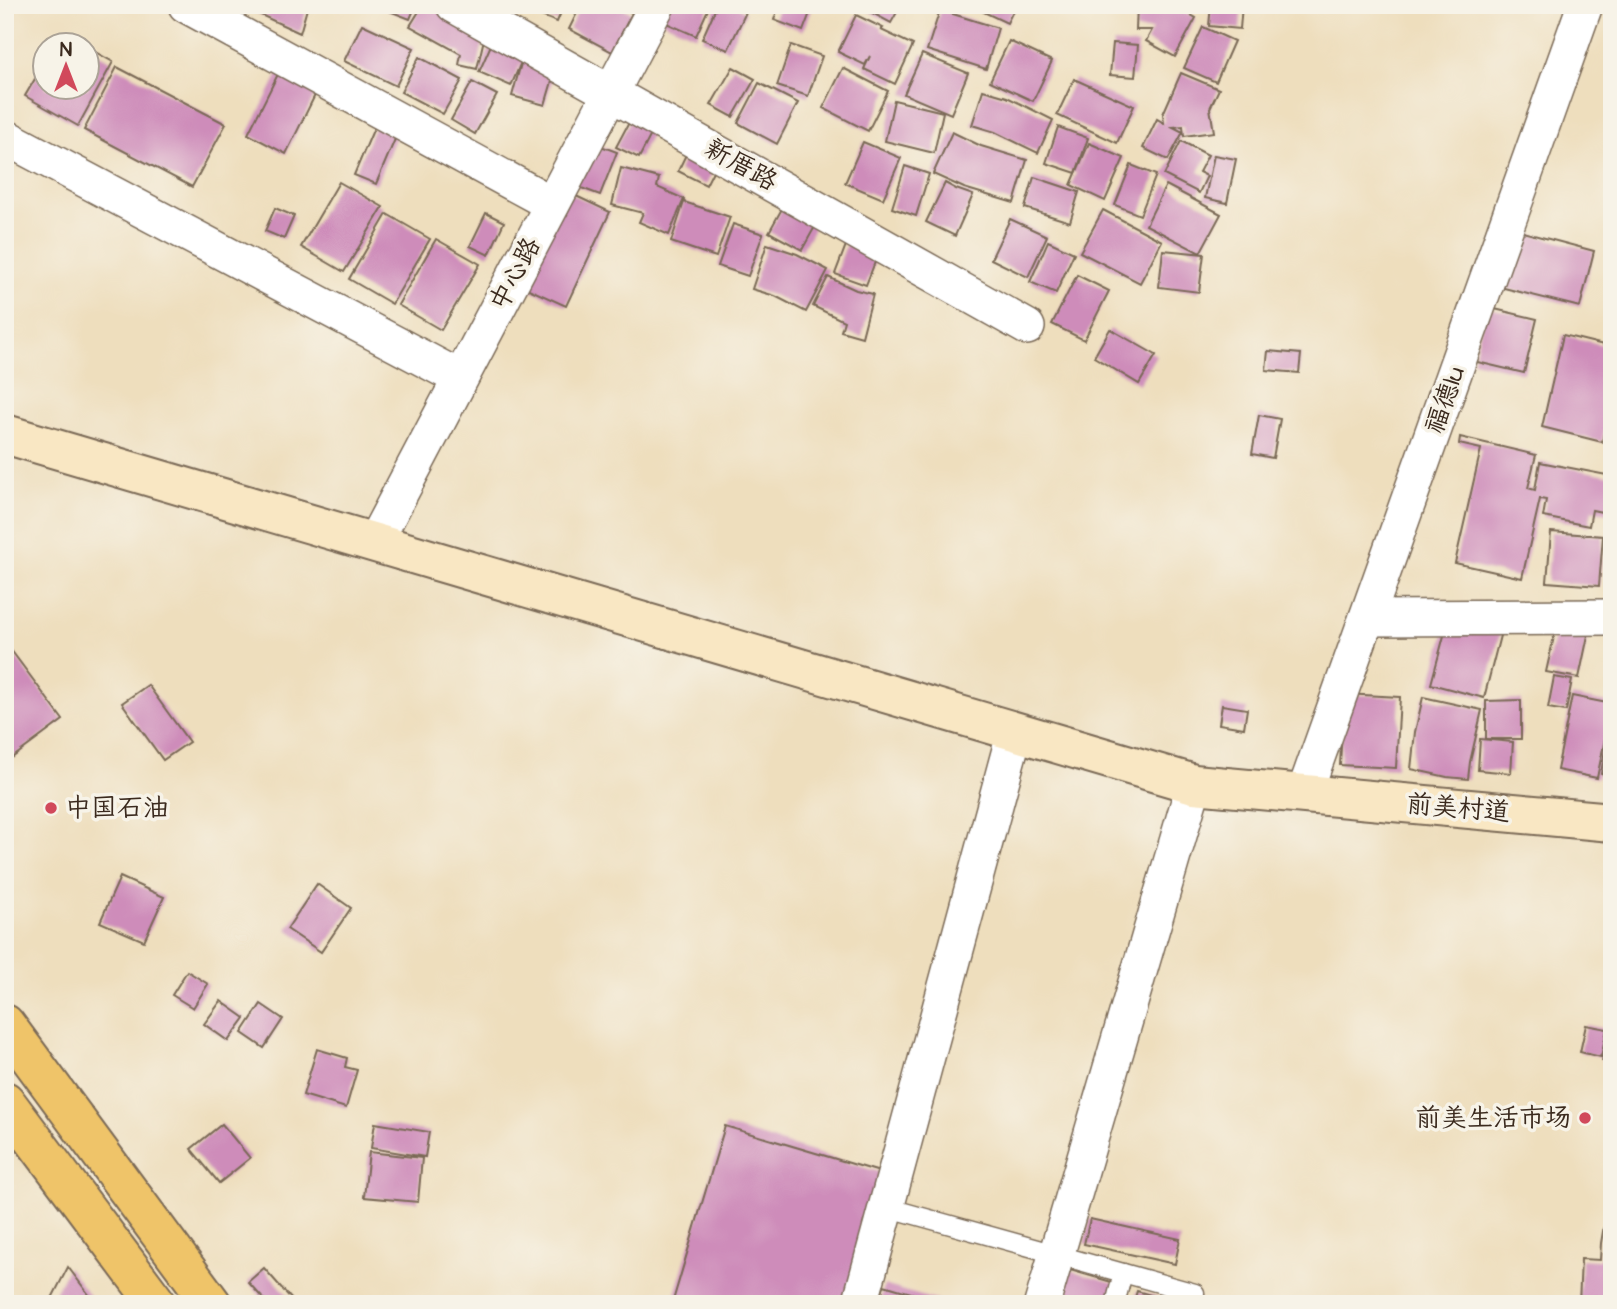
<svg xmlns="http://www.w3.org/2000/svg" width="1617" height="1309" viewBox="0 0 1617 1309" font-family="'Architects Daughter','LXGW WenKai TC',sans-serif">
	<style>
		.building { fill: #ce8cba }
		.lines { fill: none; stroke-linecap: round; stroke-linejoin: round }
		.lane-casing { stroke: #7a6956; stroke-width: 21 }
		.street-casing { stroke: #7a6956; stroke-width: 38 }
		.secondary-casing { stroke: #7a6956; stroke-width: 42 }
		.primary-casing { stroke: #7a6956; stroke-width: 42 }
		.lane { stroke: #fff; stroke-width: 18 }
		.street { stroke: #fff; stroke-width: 35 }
		.secondary { stroke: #f9e7c3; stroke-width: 38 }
		.primary { stroke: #efc469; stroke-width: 38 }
		.poi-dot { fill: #d1495b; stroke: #f7f3e8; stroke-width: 2.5 }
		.labels { text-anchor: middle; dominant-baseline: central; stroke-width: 7; stroke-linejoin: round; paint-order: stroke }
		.street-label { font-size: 26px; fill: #3b2a1e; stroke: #f7f3e8 }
		.poi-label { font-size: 26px; fill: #3b2a1e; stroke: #f7f3e8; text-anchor: start }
	</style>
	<rect width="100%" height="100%" fill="#f7f3e8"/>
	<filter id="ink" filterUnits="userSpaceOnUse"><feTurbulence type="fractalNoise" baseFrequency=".0143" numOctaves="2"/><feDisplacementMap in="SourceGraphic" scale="14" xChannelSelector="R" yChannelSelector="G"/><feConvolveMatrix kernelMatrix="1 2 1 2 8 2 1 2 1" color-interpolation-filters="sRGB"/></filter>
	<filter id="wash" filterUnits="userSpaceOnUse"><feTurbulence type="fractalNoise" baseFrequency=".00686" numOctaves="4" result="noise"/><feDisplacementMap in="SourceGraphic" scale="28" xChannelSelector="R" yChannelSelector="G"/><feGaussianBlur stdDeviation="1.57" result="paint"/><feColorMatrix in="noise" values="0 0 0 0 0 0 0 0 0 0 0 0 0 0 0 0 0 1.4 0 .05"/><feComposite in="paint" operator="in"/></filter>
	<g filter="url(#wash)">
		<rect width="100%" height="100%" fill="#eedebd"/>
		<g id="blocks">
			<g class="building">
				<polygon points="239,5 308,5 300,33"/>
				<polygon points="388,5 416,5 410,19 387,10"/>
				<polygon points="423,5 442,5 487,26 477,69 459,65 461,54 410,26"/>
				<polygon points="530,5 564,5 557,22 528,11"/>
				<polygon points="581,5 618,5 632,13 612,52 569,29"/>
				<polygon points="663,5 710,5 696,36 657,19"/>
				<polygon points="717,5 732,5 746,12 728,50 702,39"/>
				<polygon points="779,5 813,5 803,31 774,20"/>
				<polygon points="862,5 901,5 891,23 861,7"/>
				<polygon points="969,5 1016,5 1007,23"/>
				<polygon points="1137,5 1173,5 1196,18 1175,57 1146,41 1152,30 1136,30"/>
				<polygon points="1211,5 1242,5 1240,29 1209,26"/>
				<polygon points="940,10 998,28 986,69 927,50"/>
				<polygon points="856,15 883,28 881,30 913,45 895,84 864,69 870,56 865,65 838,52"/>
				<polygon points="362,24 414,48 396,86 344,61"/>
				<polygon points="1203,27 1234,41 1216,82 1184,68"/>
				<polygon points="61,33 82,46 54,46"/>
				<polygon points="494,38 558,61 545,105 512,96 522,60 511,86 479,72"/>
				<polygon points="1009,41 1052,61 1033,101 990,81"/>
				<polygon points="1113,43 1138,45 1135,77 1110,75"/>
				<polygon points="791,45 822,56 808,96 777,86"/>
				<polygon points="88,48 113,62 78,126 25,96 46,60 46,88 88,88"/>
				<polygon points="922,54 968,73 951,114 904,94"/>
				<polygon points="419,57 462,80 443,114 401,92"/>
				<polygon points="117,67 226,124 192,187 84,130"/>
				<polygon points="733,67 755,79 733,117 711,105"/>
				<polygon points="281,68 319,87 286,154 248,134"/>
				<polygon points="843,68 888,91 868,131 823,108"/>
				<polygon points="1181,73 1219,89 1210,108 1214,132 1184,136 1183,126 1173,127 1183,132 1168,160 1143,148 1157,119 1164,123 1163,114"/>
				<polygon points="1074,79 1134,106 1117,143 1057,115"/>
				<polygon points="472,82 497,95 475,134 451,120"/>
				<polygon points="759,83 798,103 777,144 738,123"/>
				<polygon points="983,90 1007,97 1053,120 1038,153 995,132 972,125"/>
				<polygon points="894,100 943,112 934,153 885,141"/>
				<polygon points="634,113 656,125 639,158 616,147"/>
				<polygon points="376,123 398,132 376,184 354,175"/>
				<polygon points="1058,127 1088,138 1076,173 1046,163"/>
				<polygon points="952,132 981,146 1027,160 1014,203 964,188 933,174"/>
				<polygon points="1181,141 1208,155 1199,172 1207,176 1199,193 1164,175"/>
				<polygon points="692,142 721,155 706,185 678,171"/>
				<polygon points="863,142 901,158 883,199 845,183"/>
				<polygon points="1089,143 1124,158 1105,201 1071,185"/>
				<polygon points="598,145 617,152 600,195 568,183"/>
				<polygon points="1214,155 1236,159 1227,203 1205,198"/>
				<polygon points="1131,165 1156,175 1140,215 1115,205"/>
				<polygon points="905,166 929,174 916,216 892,208"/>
				<polygon points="621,168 659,178 657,187 684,199 669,235 639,222 643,213 612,205"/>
				<polygon points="1034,177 1079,192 1070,222 1025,208"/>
				<polygon points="339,182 383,207 344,272 301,247"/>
				<polygon points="945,183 956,189 973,195 955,236 926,222"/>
				<polygon points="1166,185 1221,214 1200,253 1146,225"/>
				<polygon points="557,187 610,212 566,306 513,282"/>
				<polygon points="789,196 822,214 802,250 769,232"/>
				<polygon points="684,202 730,217 716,257 671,242"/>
				<polygon points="275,208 294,216 284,239 265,231"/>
				<polygon points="1103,210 1162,241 1140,283 1080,252"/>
				<polygon points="486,213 504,222 489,255 470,246"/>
				<polygon points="387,214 430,239 392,304 349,279"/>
				<polygon points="1010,219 1047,236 1028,277 991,259"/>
				<polygon points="733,224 763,234 748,276 718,266"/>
				<polygon points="1515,230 1594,251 1580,307 1500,287"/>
				<polygon points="851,232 882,244 866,285 835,274"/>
				<polygon points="436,239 480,264 441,330 398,305"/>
				<polygon points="1048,241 1074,253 1056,293 1030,282"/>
				<polygon points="767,244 797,254 828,270 806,312 775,296 752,289"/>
				<polygon points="1163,250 1204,254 1199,292 1159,287"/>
				<polygon points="1077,275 1109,291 1084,340 1052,324"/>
				<polygon points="828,277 856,290 873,294 862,337 841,331 844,321 813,306"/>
				<polygon points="1486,307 1537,319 1524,373 1473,361"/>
				<polygon points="1110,329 1156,355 1139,384 1094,357"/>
				<polygon points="1563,335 1612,347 1612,400 1602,442 1542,427"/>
				<polygon points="1268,351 1301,354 1299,373 1266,370"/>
				<polygon points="1259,415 1280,419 1273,458 1252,454"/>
				<polygon points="1460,437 1536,455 1528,488 1535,490 1540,462 1612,476 1612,490 1607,513 1592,510 1589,526 1543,517 1546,500 1540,499 1522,578 1455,563 1481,449 1459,444"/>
				<polygon points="1551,532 1603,536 1599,586 1547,582"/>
				<polygon points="1452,606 1504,620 1484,698 1431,684"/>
				<polygon points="1558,619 1590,626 1579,678 1546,672"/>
				<polygon points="5,642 63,720 5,763"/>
				<polygon points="1554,677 1572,680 1566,711 1548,708"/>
				<polygon points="148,685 189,742 163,760 122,703"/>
				<polygon points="1344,694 1400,697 1396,768 1340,765"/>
				<polygon points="1572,696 1612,704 1597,778 1557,770"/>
				<polygon points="1423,697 1482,710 1470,762 1468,779 1447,777 1411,769 1415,732"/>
				<polygon points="1521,700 1521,739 1486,739 1486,701"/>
				<polygon points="1222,705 1247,709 1244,728 1219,724"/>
				<polygon points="1610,719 1612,720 1612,776 1601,774"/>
				<polygon points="1480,739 1513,742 1511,773 1478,770"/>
				<polygon points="120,877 164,897 144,941 100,922"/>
				<polygon points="317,884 351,908 321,952 287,929"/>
				<polygon points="187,971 208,984 193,1008 172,995"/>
				<polygon points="221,1001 245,1018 228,1041 204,1024"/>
				<polygon points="261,1004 283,1019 264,1048 242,1033"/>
				<polygon points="1586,1025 1607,1029 1601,1057 1580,1052"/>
				<polygon points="1611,1029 1612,1029 1612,1063 1602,1061"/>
				<polygon points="317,1049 347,1058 345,1067 357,1070 346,1108 303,1095"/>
				<polygon points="375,1123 429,1132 425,1157 371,1148"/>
				<polygon points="222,1124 250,1158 219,1183 191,1149"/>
				<polygon points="725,1126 883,1173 844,1304 672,1304"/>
				<polygon points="369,1152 422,1158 418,1202 364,1197"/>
				<polygon points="1610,1191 1612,1191 1612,1304 1579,1304 1581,1259 1600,1260 1601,1243"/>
				<polygon points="1090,1219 1180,1239 1175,1264 1084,1244"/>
				<polygon points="68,1267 96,1304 49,1304"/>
				<polygon points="264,1268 293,1301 290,1304 268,1304 248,1282"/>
				<polygon points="1070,1270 1115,1283 1109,1304 1060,1304"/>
				<polygon points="884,1285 945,1303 945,1304 879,1304"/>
				<polygon points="1137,1291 1178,1303 1178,1304 1133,1304"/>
			</g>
		</g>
	</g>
	<g filter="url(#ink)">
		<use href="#blocks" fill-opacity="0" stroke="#7a6956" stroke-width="2"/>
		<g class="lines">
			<g class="lane-casing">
				<g id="lane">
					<polyline points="886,1207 1195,1293 1192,1304"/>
					<polyline points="1115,1304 1123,1273"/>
				</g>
			</g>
			<g class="street-casing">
				<g id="street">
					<polyline points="186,5 552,204"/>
					<polyline points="454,5 1027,327"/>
					<polyline points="5,137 460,378"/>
					<polyline points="374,543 657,5"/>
					<polyline points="1367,618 1612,617"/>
					<polyline points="1304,794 1585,5"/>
					<polyline points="860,1304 1015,731"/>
					<polyline points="1042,1304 1194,784"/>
				</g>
			</g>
			<g class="secondary-casing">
				<polyline id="secondary" points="5,434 1194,784 1612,822"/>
			</g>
			<g class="primary-casing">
				<g id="primary">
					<polyline points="5,1024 212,1304"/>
					<polyline points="5,1101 157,1304"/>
				</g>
			</g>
			<use href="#lane" class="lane"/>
			<use href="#street" class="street"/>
			<use href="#secondary" class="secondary"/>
			<use href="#primary" class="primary"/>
		</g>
	</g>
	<g class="poi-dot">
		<circle cx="51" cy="808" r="7"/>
		<circle cx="1585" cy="1118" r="7"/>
	</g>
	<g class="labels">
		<g class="street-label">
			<text transform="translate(741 165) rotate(29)">新厝路</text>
			<text transform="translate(515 274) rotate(-62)">中心路</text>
			<text transform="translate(1445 400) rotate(-70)">福德lu</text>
			<text transform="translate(1458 808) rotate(5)">前美村道</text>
		</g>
		<g class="poi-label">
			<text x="65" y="808">中国石油</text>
			<text x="1571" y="1118" text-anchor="end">前美生活市场</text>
		</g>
	</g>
	<rect width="1617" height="1309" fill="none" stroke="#f7f3e8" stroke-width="28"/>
	<g transform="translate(66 66)"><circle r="33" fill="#f7f3e8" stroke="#aca397" stroke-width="2"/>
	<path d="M0-5L12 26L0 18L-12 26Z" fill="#d1495b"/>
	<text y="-10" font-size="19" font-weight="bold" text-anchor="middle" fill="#3b2a1e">N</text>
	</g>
</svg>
